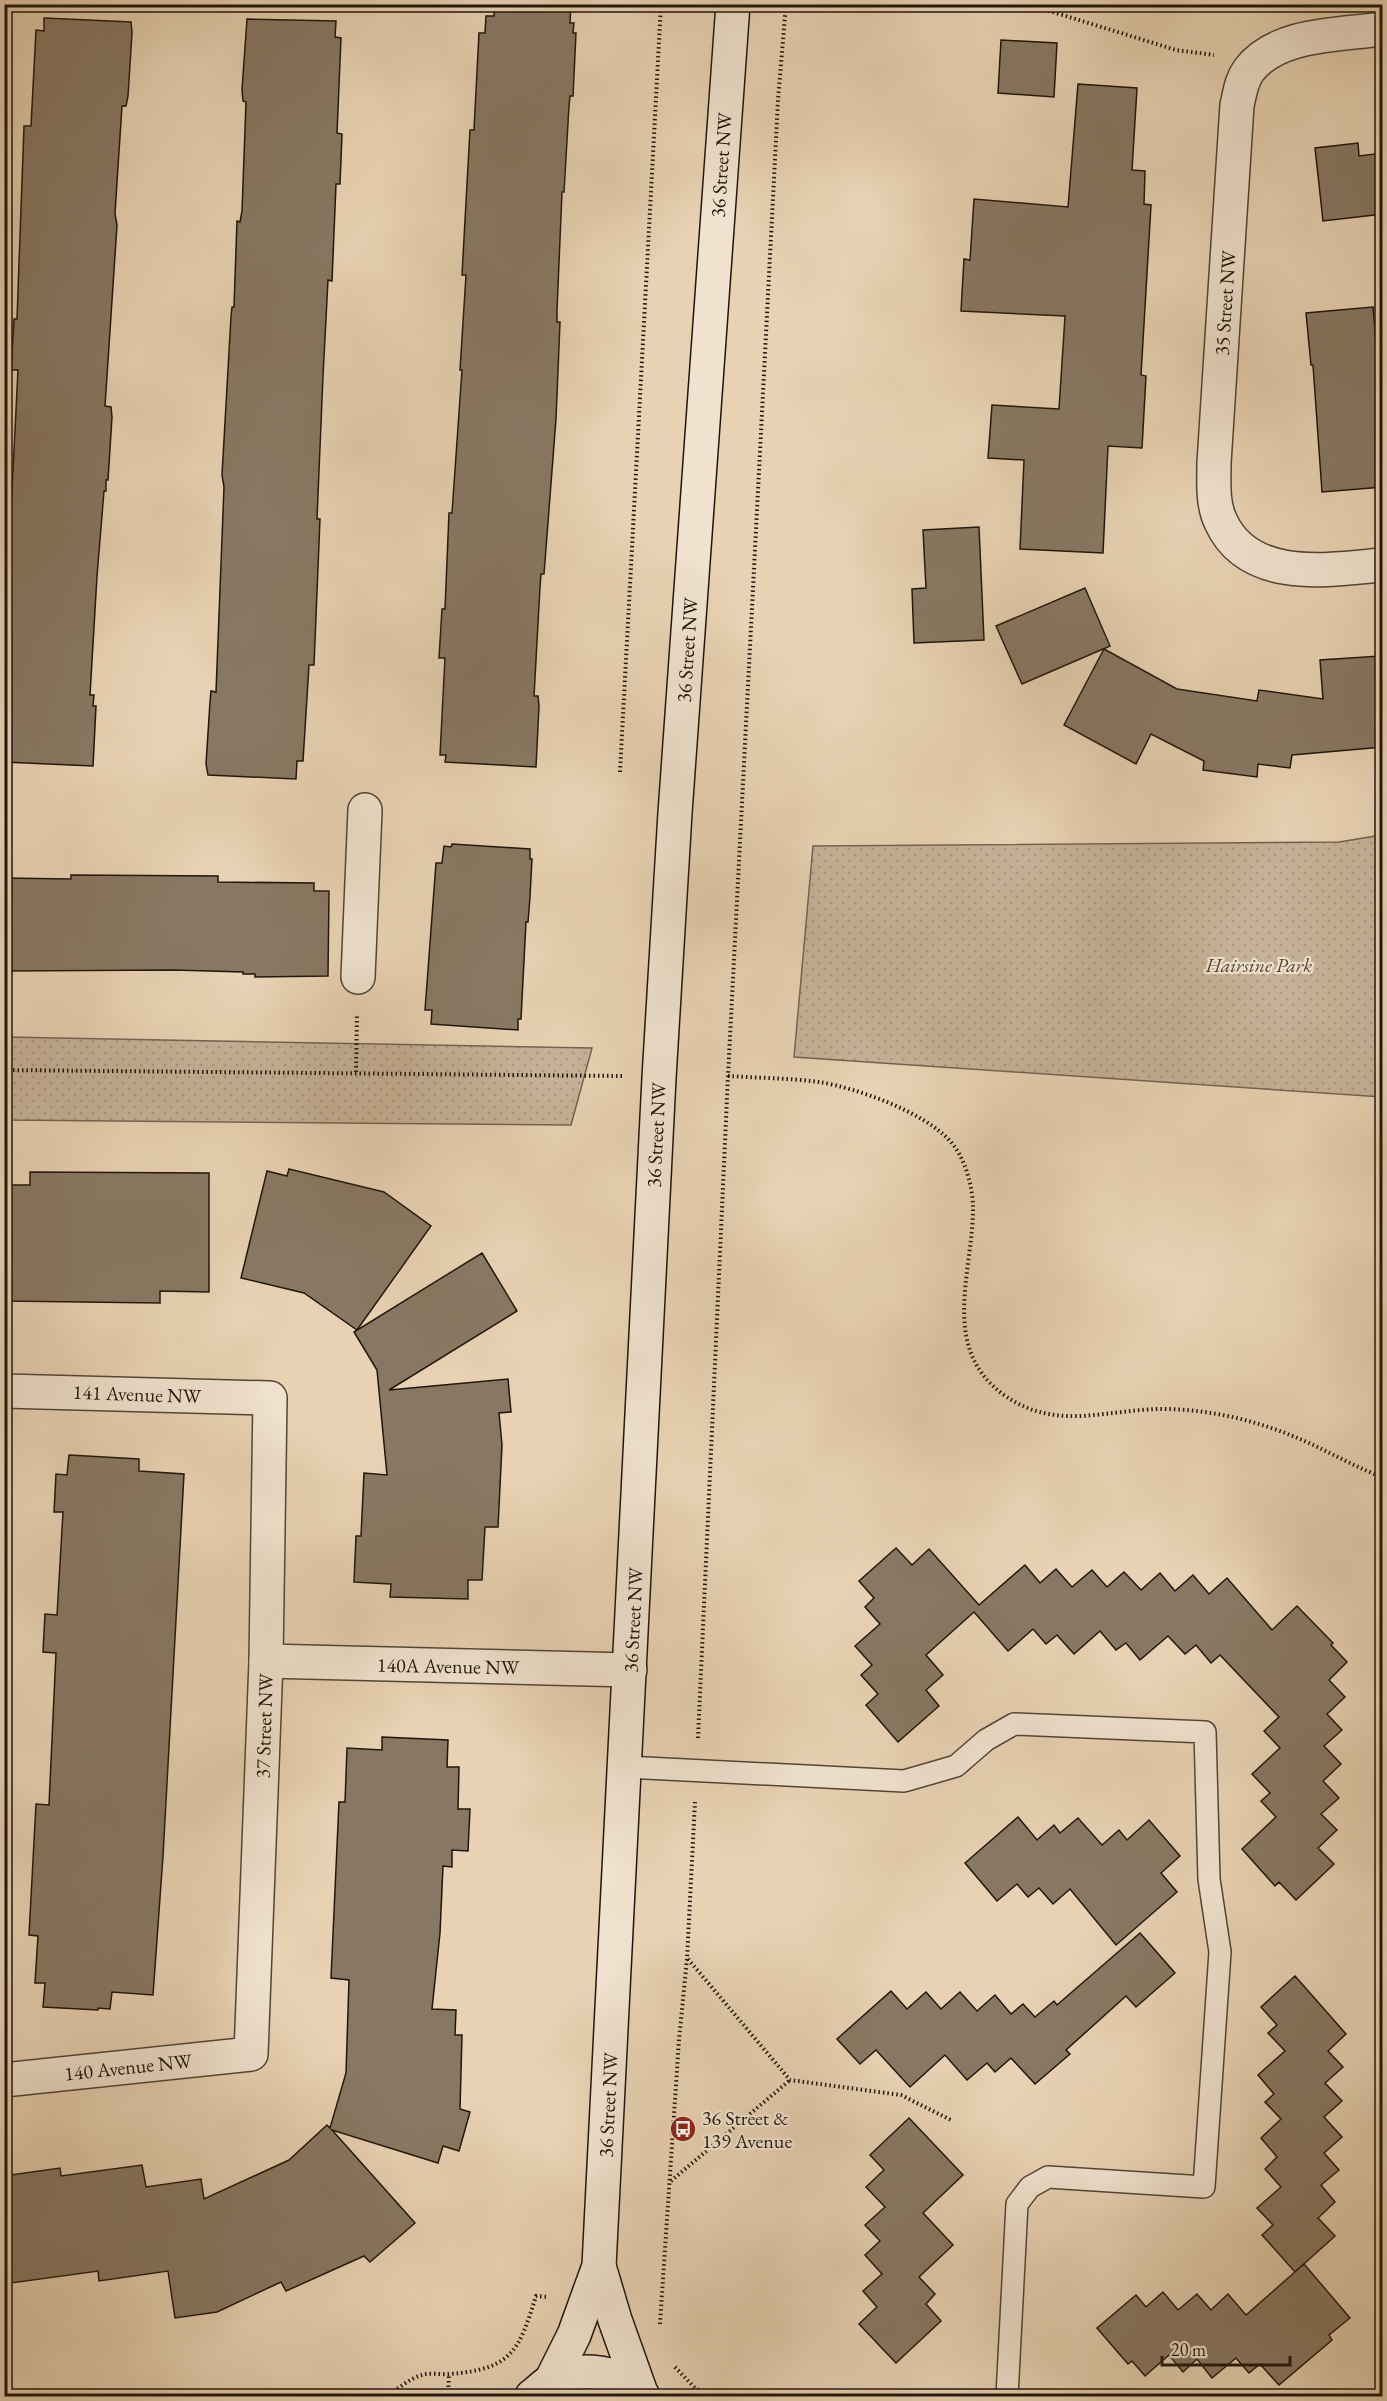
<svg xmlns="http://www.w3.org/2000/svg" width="1387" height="2401" viewBox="0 0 1387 2401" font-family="'EB Garamond',serif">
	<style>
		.park { fill: url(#park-dots); stroke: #726452; stroke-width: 1.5 }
		.building { fill: #887863; stroke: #1f160d; stroke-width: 1.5 }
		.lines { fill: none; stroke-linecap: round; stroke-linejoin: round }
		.lane-casing { stroke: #514536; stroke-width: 24 }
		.street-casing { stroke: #514536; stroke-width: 36 }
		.secondary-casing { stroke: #1f160d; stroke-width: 36 }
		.path { stroke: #1f160d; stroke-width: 4; stroke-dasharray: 1.5 3; stroke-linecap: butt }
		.lane { stroke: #f0e2ce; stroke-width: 21 }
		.street { stroke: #f0e2ce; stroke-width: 33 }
		.secondary { stroke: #f0e2ce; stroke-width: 33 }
		.labels { text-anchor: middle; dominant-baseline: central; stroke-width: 4.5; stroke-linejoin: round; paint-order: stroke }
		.street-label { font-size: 20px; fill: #1f160d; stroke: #f0e2ce }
		.park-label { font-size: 20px; font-style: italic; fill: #514536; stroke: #f0e2ce }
		.poi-label { font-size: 20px; fill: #1f160d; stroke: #f0e2ce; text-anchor: start }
	</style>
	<defs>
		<pattern id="park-dots" width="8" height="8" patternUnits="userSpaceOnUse" patternTransform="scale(1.5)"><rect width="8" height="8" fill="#c6b297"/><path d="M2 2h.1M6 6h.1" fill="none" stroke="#aa9881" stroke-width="1.8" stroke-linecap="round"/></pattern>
	</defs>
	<rect width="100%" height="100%" fill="#e8d2b3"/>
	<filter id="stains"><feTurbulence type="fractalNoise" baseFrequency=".00333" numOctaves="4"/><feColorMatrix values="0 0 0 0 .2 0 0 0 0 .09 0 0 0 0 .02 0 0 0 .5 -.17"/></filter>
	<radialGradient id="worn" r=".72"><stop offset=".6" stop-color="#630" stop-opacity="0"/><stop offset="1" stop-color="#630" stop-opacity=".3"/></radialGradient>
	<g class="park">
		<polygon points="1382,835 1382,1097 794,1057 813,846 1339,842"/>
		<polygon points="5,1037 592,1048 571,1125 5,1120"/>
	</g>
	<g class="building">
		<polygon points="494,4 571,4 570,23 574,23 573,33 576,33 573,96 570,96 569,106 564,192 562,192 557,310 557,322 560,322 556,419 544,574 541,574 540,587 534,696 538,696 539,706 536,767 445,762 446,755 440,755 445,658 439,658 442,609 445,609 449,513 452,513 462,370 460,370 466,275 462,275 470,130 474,130 479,33 485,33 486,16 494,16"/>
		<polygon points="44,18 131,22 132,33 128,96 126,106 122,106 117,182 115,214 117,225 105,406 111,407 112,417 108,480 106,480 106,491 104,491 97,576 90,695 94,695 93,706 96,706 93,766 4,762 4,547 6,510 11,511 18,370 11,370 14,319 17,319 24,126 31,126 36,30 44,31"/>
		<polygon points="247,19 336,21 335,37 341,38 337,133 342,134 340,184 336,184 332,281 328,280 323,376 317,519 320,519 314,665 309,665 303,761 297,761 296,779 208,775 206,764 210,702 211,691 216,692 224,487 222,475 231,317 232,307 234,307 237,221 240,222 242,211 246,102 243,101 242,90"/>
		<polygon points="1001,40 1057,43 1054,97 998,93"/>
		<polygon points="1078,84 1137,88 1132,170 1145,171 1144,204 1151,205 1141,375 1146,376 1142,448 1108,446 1103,553 1020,549 1024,460 988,458 992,405 1059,409 1065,316 961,311 964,259 970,260 974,199 1068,207"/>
		<polygon points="1358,143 1359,156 1383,153 1383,214 1323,221 1315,148"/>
		<polygon points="1373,307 1379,377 1383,377 1383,487 1322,492 1313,365 1311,365 1306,313"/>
		<polygon points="979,527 984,640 914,643 912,589 926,588 923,530"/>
		<polygon points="1085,588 1110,646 1022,684 996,626"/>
		<polygon points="1104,649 1177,689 1257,701 1259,690 1323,699 1320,660 1380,656 1383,747 1292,755 1290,768 1258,764 1257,777 1203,770 1204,761 1151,734 1136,764 1064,725"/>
		<polygon points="452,844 530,849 530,859 532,859 530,897 528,922 526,922 521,1019 518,1019 518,1030 431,1024 432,1010 425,1010 436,863 442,863 444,846 451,847"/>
		<polygon points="71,875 218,876 218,882 314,883 314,891 329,891 328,976 255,977 255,974 243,974 243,972 174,970 4,971 4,878 71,879"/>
		<polygon points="289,1169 384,1192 431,1226 357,1330 304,1293 241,1278 267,1171 287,1176"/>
		<polygon points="30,1172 209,1173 209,1292 160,1291 160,1303 4,1301 4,1185 30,1185"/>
		<polygon points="482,1253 517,1311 389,1390 508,1379 511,1412 499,1413 502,1445 498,1527 485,1527 482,1580 468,1580 468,1599 390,1597 391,1584 354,1582 356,1536 361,1536 364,1473 387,1475 377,1370 354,1332"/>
		<polygon points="69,1455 139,1459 139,1471 184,1474 163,1856 153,1995 112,1992 110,2009 98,2008 98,2010 43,2007 45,1983 35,1983 38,1936 29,1935 36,1804 49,1805 56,1653 43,1652 45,1614 57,1615 63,1512 54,1512 56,1474 67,1475"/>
		<polygon points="896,1548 912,1565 929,1549 979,1605 1025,1565 1040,1583 1056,1569 1072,1587 1092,1570 1107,1587 1124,1572 1141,1590 1160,1573 1175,1591 1193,1575 1209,1594 1227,1578 1272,1630 1297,1606 1333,1643 1331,1645 1347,1662 1329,1680 1345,1697 1327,1714 1342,1730 1324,1746 1341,1764 1323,1781 1339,1798 1321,1814 1337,1830 1318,1848 1334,1864 1296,1900 1279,1882 1275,1886 1242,1849 1276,1817 1261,1801 1270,1793 1252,1774 1280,1748 1264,1731 1279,1717 1220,1655 1211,1663 1196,1645 1185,1654 1168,1636 1140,1660 1126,1643 1116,1650 1100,1631 1074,1654 1057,1635 1046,1644 1033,1629 1008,1651 974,1612 926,1655 943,1675 926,1690 939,1706 898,1742 866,1705 878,1694 861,1675 872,1665 855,1646 880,1624 865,1607 874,1598 859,1581"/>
		<polygon points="382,1737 448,1740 447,1767 459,1767 458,1809 470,1809 468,1851 452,1850 452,1867 443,1866 440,1933 432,2009 456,2010 455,2035 462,2035 460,2109 470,2112 459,2151 443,2146 438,2163 332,2130 415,2223 370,2262 364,2256 286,2291 281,2282 217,2312 175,2318 168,2271 99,2281 98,2271 4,2284 4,2176 60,2168 61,2176 142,2165 146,2187 201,2179 204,2199 289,2160 327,2125 330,2128 346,2073 349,1980 331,1978 339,1802 345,1802 347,1748 382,1750"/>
		<polygon points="1018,1817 1037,1840 1054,1825 1060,1833 1078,1818 1102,1845 1119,1830 1127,1840 1149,1820 1180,1856 1161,1873 1177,1892 1116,1945 1070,1889 1053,1904 1039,1888 1028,1897 1017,1884 997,1901 965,1863"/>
		<polygon points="1140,1933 1175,1973 1136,2007 1126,1996 1066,2050 1070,2054 1035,2084 1011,2058 995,2072 987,2063 967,2080 945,2055 910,2087 876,2050 860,2064 837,2039 891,1991 907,2009 926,1992 941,2009 960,1992 977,2011 995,1995 1011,2014 1023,2004 1035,2017 1054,2001 1057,2005"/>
		<polygon points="1295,1976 1346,2034 1328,2051 1343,2067 1325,2083 1342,2101 1324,2117 1342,2137 1324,2153 1339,2170 1321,2185 1335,2202 1318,2218 1335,2236 1295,2272 1262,2235 1273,2225 1257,2208 1281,2187 1265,2169 1277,2157 1261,2138 1281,2119 1265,2102 1274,2094 1258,2075 1285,2051 1268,2033 1277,2025 1261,2007"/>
		<polygon points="909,2118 963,2175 923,2213 953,2245 919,2277 935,2294 926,2304 941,2321 896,2363 859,2324 877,2307 863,2291 882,2274 865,2255 880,2241 865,2225 885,2207 866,2187 884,2170 870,2155"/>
		<polygon points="1304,2264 1350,2318 1329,2335 1332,2340 1279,2385 1260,2364 1249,2373 1236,2358 1212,2378 1197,2359 1183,2372 1169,2355 1145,2376 1132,2361 1128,2364 1097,2328 1136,2295 1146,2307 1163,2292 1178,2310 1197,2294 1211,2310 1228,2294 1246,2315"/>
	</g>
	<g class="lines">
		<g class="lane-casing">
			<polyline id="lane" points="626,1767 904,1781 956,1766 986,1740 1014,1724 1205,1732 1209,1879 1220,1952 1204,2187 1048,2177 1030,2187 1017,2204 1007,2396"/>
		</g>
		<g class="street-casing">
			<g id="street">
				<path d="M1382,29C1340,35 1277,33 1249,70C1241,81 1240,93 1237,105L1214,463C1214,482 1212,504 1221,522C1249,583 1328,570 1382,565"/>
				<polyline points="358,977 365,810"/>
				<polyline points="4,1391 270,1398 266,1661 251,2054 4,2080"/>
				<polyline points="266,1661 630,1670"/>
			</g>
		</g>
		<g class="secondary-casing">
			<g id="secondary">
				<polyline points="599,2266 615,2320 641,2393"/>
				<polyline points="551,2381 574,2335 599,2266 659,1078 675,813 733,4"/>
				<path d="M532,2396C538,2392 544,2385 551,2381C580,2365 622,2371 643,2396"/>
			</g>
		</g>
		<g class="path">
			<polyline points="1027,4 1176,50 1214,55"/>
			<polyline points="620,772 661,4"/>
			<polyline points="4,1070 622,1076"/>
			<polyline points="356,1072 357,1014"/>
			<path d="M728,1076C758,1078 789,1078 819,1082C857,1088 924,1112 950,1141C965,1157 973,1187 973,1208C973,1273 939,1348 1004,1395C1056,1432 1106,1409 1163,1409C1208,1409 1254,1420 1295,1437C1325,1449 1352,1466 1382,1477"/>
			<polyline points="698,1738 728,1076 778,100 786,4"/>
			<polyline points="688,1959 790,2080 901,2095 951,2120"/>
			<polyline points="671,2181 790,2080"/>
			<polyline points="660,2324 679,2040 687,1959 695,1802"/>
			<polyline points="675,2367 696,2389 717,2396"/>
			<path d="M386,2396C397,2390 410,2378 422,2375C430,2372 441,2375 450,2374C512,2369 519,2351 536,2296L549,2297"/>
			<polyline points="448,2396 449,2374"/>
		</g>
		<use href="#lane" class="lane"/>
		<use href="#street" class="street"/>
		<use href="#secondary" class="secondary"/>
	</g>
	<defs>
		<g id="bus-disc" transform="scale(1.35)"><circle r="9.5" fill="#8f2418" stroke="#f0e2ce"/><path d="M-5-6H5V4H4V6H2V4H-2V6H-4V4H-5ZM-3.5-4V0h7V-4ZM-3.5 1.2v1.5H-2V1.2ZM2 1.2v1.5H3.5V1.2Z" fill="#fff"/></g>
	</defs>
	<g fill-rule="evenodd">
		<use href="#bus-disc" x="683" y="2129"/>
	</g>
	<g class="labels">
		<g class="street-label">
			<text transform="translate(721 165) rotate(-86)">36 Street NW</text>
			<text transform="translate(1225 303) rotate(-86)">35 Street NW</text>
			<text transform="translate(687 650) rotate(-86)">36 Street NW</text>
			<text transform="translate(656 1135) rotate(-87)">36 Street NW</text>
			<text transform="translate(137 1394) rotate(2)">141 Avenue NW</text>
			<text transform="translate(633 1620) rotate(-87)">36 Street NW</text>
			<text transform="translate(448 1666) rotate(1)">140A Avenue NW</text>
			<text transform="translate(264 1726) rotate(-88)">37 Street NW</text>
			<text transform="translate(128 2067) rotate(-6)">140 Avenue NW</text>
			<text transform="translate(608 2105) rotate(-87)">36 Street NW</text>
		</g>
		<g class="park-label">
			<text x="1259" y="965">Hairsine Park</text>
		</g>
		<g class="poi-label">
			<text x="702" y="2118">36 Street &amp;<tspan x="702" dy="23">139 Avenue</tspan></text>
		</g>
	</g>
	<rect width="1387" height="2401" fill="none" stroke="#e8d2b3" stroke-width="24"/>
	<rect x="6" y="6" width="1375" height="2389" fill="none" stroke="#1f160d" stroke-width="3"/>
	<rect x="12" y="12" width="1363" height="2377" fill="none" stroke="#1f160d" stroke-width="1.5"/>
	<path d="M1162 2356v9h128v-9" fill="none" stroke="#1f160d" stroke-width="3"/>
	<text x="1171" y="2356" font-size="18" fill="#1f160d" stroke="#f0e2ce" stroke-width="4.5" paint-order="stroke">20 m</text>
	<rect width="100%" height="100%" filter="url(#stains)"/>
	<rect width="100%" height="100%" fill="url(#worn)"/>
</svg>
